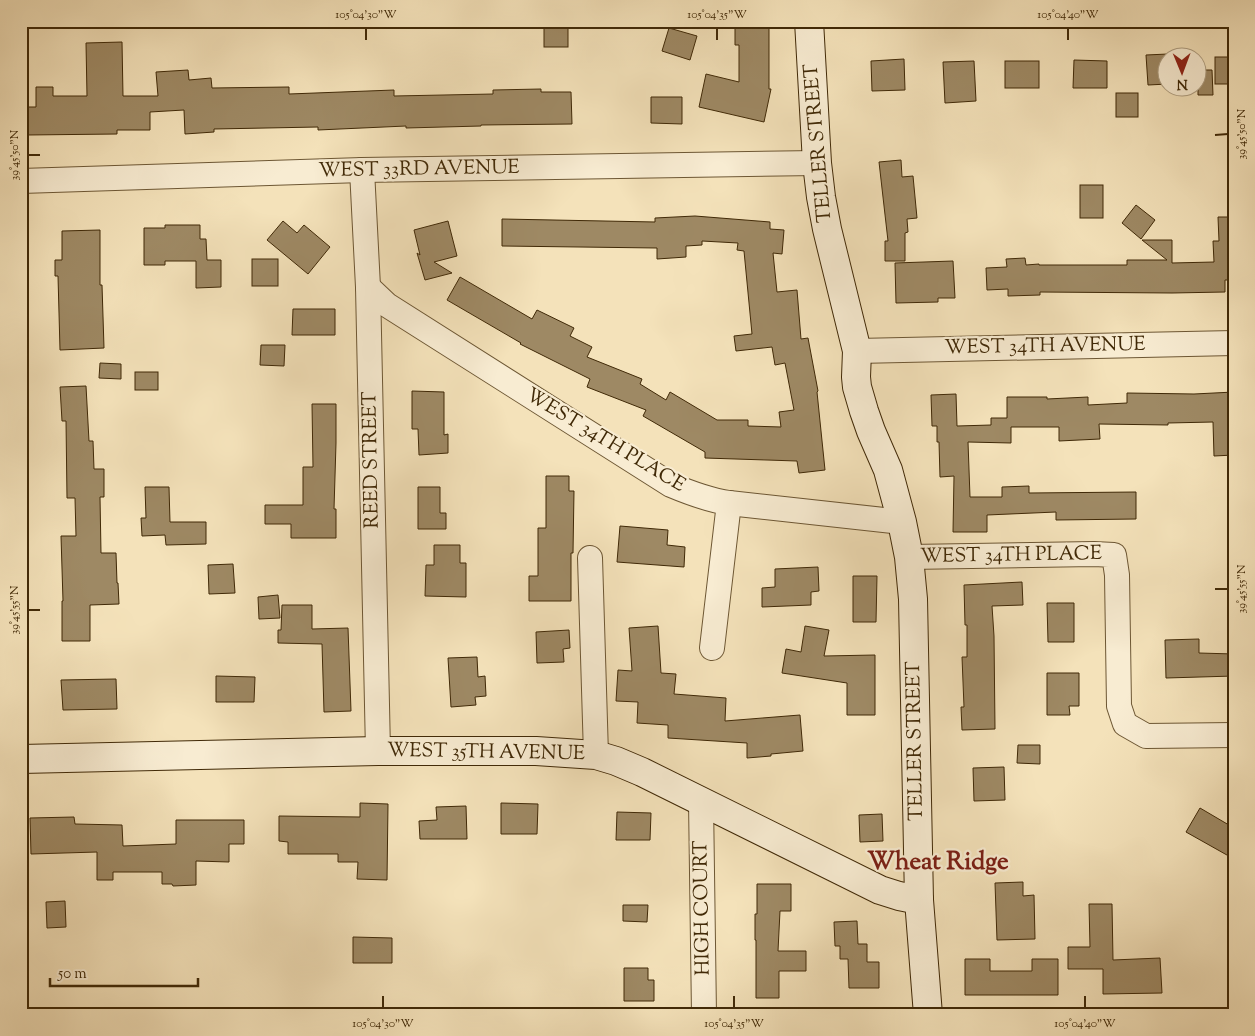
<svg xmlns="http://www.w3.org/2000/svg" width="1255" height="1036" viewBox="0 0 1255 1036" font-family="'Sorts Mill Goudy',serif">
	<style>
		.building { fill: #9e8964; stroke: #402907 }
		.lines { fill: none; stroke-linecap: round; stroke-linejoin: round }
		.street-casing { stroke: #6d5734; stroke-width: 26 }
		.secondary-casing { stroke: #402907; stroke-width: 30 }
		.street { stroke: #f8ecd2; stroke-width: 24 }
		.secondary { stroke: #f8ecd2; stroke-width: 28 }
		.ticks { fill: none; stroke: #402907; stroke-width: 2 }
		.labels { text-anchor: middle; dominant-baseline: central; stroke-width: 4.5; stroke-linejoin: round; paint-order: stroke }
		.street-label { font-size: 20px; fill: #402907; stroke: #f8ecd2 }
		.district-label { font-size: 25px; font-weight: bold; fill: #7a1f14; stroke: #f8ecd2 }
		.neatline { fill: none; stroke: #402907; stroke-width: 2 }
		.ticks-label { font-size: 12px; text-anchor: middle; fill: #402907 }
	</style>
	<rect width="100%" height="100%" fill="#f4e2ba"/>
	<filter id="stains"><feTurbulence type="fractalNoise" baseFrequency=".004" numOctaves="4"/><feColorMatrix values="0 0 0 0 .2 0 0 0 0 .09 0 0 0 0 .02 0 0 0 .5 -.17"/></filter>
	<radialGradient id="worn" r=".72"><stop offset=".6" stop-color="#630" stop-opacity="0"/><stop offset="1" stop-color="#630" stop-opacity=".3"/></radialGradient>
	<g class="building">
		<rect x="544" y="21" width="24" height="26"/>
		<polygon points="735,21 769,21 769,89 771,89 764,122 699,107 706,74 739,82 739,45 735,45"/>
		<polygon points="669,28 697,36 690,60 662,51"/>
		<polygon points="122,42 123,96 158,96 156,72 188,70 189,80 211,78 212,88 289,87 289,94 394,90 394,96 493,94 493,90 541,89 541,92 571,92 572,124 481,125 481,126 406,128 406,126 318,130 318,127 214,129 214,132 185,134 184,110 150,112 150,130 117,130 117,134 27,135 27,107 36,107 36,87 53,87 53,96 87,96 86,43"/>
		<polygon points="1168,54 1168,84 1148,85 1146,55"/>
		<rect x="1215" y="57" width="19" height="27"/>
		<polygon points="904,59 905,90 872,91 871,61"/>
		<polygon points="1074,60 1107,61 1107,88 1073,88"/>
		<polygon points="974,61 976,101 945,103 943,62"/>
		<rect x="1005" y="61" width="34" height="27"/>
		<polygon points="1198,70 1212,70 1213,95 1198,95"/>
		<rect x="1116" y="93" width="22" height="24"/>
		<polygon points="651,97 682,97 682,124 651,123"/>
		<polygon points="901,160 902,177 913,176 917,218 907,219 908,232 905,233 905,261 885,261 885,241 888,241 879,162"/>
		<rect x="1080" y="185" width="23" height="33"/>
		<polygon points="1136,205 1155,220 1141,239 1122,223"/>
		<polygon points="695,216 770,222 770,229 784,230 782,254 773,253 777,292 797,290 801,339 808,338 818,391 817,392 825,470 799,473 797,461 705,458 705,452 643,416 646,410 587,387 590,379 520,344 521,343 447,300 460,277 532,319 537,310 574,328 570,336 592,347 587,357 642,379 640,384 666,400 670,392 717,420 748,420 748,426 781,427 779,412 794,410 785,363 775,365 772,347 736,351 734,336 752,334 744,251 737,250 738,243 702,241 702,245 686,246 686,257 657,259 657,248 502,246 502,219 655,222 655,218"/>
		<polygon points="1218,217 1234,217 1234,280 1225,280 1225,292 1172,293 1040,292 1040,295 1008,296 1008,289 987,290 986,268 1007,267 1006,259 1025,258 1026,265 1039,264 1039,265 1127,265 1127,260 1167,260 1142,240 1172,240 1172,263 1214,262 1213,241 1219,241"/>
		<polygon points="283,221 297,233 304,225 330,247 308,274 267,240"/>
		<polygon points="448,221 457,256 434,262 452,273 425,280 417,253 420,255 414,230"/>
		<polygon points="165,225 200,225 200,239 206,239 207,260 221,260 221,287 196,288 196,261 165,261 165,265 144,265 144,228 165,228"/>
		<polygon points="100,230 100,285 102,285 104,348 60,350 58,276 55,276 55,260 62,260 62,231"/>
		<rect x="252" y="259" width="26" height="27"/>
		<polygon points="953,261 955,298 938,298 938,302 896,303 895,263"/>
		<polygon points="293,309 335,309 335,335 292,335"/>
		<polygon points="261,345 285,345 284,366 260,365"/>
		<polygon points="100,363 121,364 121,379 99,378"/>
		<rect x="135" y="372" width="23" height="18"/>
		<polygon points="86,386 89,441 93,441 94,469 104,469 104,497 100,497 101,553 116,553 117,583 118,583 119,604 90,605 90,641 62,641 62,601 63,601 61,536 76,536 75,498 67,498 66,421 62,421 60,387"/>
		<polygon points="412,391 444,392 444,435 448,434 448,453 419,455 418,429 412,429"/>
		<polygon points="1234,392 1234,455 1214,456 1213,422 1168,423 1168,425 1099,424 1100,439 1059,441 1059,427 1011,427 1011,443 968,442 970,497 1002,497 1002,487 1029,486 1029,493 1136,492 1136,519 1056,520 1056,512 987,515 987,532 953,532 954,476 940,477 939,442 937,442 937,426 932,426 931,395 956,394 957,426 991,425 991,418 1007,418 1007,397 1047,397 1047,399 1088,397 1088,405 1127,403 1127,393 1194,394"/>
		<polygon points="312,404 336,404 336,443 334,509 336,509 336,538 291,538 291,524 265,524 265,505 303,505 303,467 313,467"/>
		<polygon points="546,476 569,476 569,491 574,491 573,553 571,553 571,601 529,601 529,576 538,576 538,528 546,528"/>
		<polygon points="145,487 169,487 170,522 206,522 206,544 166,545 165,535 142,536 141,518 146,518"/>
		<polygon points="418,487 440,487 440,513 446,513 446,529 418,529"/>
		<polygon points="620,526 668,530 667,545 685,547 684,567 617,562"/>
		<polygon points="434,545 460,545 460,563 466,563 466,597 425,596 426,565 434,565"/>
		<polygon points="233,564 235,593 209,594 208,565"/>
		<polygon points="818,567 819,591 811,592 811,605 762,607 762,588 775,587 775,569"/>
		<polygon points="853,576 877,576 876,622 853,622"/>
		<polygon points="1022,582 1023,605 992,606 994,636 995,729 962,730 961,707 964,707 962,657 967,657 967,625 965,625 964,585"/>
		<polygon points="278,595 280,618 259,619 258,597"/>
		<polygon points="1047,603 1074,603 1074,642 1048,642"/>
		<polygon points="282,605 312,605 312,629 348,628 351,711 324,712 322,644 278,643 278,630 281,630"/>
		<polygon points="658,626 661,673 676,674 674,694 726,698 725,721 800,715 803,751 771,754 771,756 747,758 747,743 668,738 668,725 637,723 638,702 616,701 618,670 632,671 629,628"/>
		<polygon points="805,626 829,630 824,656 875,655 875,715 847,715 847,683 782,673 786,649 801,652"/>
		<polygon points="569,630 570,648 563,649 564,662 537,663 536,632"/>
		<polygon points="1199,639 1199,653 1234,654 1234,676 1166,678 1165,640"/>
		<polygon points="477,657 478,677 485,676 486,696 475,697 476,705 451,707 448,658"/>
		<polygon points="1047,673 1079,673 1079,706 1069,706 1070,715 1047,715"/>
		<polygon points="216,676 255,677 254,702 216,702"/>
		<polygon points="116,679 117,709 63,710 61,680"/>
		<polygon points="1018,745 1040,745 1040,764 1017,763"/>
		<polygon points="1004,767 1005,800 974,801 973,768"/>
		<polygon points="360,803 388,804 387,880 357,879 358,862 338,862 338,854 288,854 288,842 279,841 279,816 360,817"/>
		<polygon points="501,803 538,804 537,834 501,834"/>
		<polygon points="466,806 467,839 420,839 419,821 437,820 436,807"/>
		<polygon points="1200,808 1234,828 1234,859 1186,832"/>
		<polygon points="617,812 651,813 650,840 616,840"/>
		<polygon points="882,814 883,841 860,842 859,815"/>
		<polygon points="74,817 75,824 122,825 123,846 176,844 176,820 244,820 244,844 229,844 229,862 196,861 196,885 173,886 172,884 162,884 162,872 113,872 113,880 97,880 97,852 31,854 30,818"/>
		<polygon points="1023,882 1023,896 1034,895 1035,939 997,940 995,883"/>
		<polygon points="757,884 791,884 791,911 780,911 778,951 806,951 806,971 779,971 779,998 756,998 756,940 755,940 755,914 757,914"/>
		<polygon points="65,901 66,927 47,928 46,902"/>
		<polygon points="1089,904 1112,904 1113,960 1160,958 1162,993 1103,994 1103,969 1068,969 1068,947 1090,947"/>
		<polygon points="623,905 648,905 647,922 623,921"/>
		<polygon points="857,921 858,944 867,944 867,962 879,962 879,988 849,988 848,959 840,959 840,946 835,946 834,922"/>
		<polygon points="353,937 392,938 392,963 353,963"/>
		<polygon points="965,959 990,959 990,971 1032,971 1032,959 1058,959 1058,995 965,995"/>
		<polygon points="624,968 648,968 648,980 654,980 654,1001 624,1001"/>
	</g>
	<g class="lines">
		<g class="street-casing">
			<g id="street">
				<polyline points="362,170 368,287 378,751"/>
				<polyline points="21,181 362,170 817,163"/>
				<path d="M368,287L387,305L671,485C690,493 708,500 729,503L902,522"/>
				<polyline points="857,351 1234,343"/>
				<polyline points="909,557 1094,554 1114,555 1117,575 1119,706 1125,724 1146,736 1234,735"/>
				<polyline points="590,558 596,755"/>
				<polyline points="712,648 729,503"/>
				<polyline points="701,801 704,1015"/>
			</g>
		</g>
		<g class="secondary-casing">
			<g id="secondary">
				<polyline points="809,21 817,163 821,197 827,229 857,351 856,377 857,387 864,411 871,431 888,470 902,522 909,557 913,599 919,900 928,1015"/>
				<polyline points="21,759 378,751 536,751 596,755 616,761 642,772 880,890 899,896 919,900"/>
			</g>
		</g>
		<use href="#street" class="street"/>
		<use href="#secondary" class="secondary"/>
	</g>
	<path class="ticks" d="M366,28V40M717,28V40M1068,28V40M1215,135L1228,134M28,155H40M1215,589H1228M28,610H40M383,996V1008M734,996V1008M1085,996V1008"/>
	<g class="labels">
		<g class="street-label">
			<text transform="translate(819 143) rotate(-95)">TELLER STREET</text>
			<text transform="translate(419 170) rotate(-1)">WEST 33RD AVENUE</text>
			<text transform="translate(1045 347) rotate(-1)">WEST 34TH AVENUE</text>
			<text transform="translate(605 441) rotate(31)">WEST 34TH PLACE</text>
			<text transform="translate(372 460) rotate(-91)">REED STREET</text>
			<text transform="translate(1011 556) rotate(-1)">WEST 34TH PLACE</text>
			<text transform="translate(916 741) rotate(-91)">TELLER STREET</text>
			<text transform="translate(486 753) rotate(1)">WEST 35TH AVENUE</text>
			<text transform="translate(703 908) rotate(-91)">HIGH COURT</text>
		</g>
		<g class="district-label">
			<text x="938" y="863">Wheat Ridge</text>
		</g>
	</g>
	<rect width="1255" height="1036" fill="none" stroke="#f4e2ba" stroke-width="55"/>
	<g transform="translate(1182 72) rotate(179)"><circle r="24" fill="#f8ecd2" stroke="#ae9e81"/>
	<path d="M0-4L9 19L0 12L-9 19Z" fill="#8f2418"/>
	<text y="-8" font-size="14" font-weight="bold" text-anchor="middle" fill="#402907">N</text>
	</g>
	<path d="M50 978v8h148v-8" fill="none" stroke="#402907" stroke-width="2.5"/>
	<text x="58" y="978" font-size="15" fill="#402907" stroke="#f8ecd2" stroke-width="4" paint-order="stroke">50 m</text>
	<rect x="28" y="28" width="1200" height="980" class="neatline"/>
	<g class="ticks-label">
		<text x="366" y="18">105°04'30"W</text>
		<text x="717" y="18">105°04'35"W</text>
		<text x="1068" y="18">105°04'40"W</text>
		<text transform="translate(1241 134) rotate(-90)" y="4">39°45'50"N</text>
		<text transform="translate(14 155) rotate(-90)" y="4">39°45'50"N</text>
		<text transform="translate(1241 589) rotate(-90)" y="4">39°45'55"N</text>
		<text transform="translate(14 610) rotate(-90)" y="4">39°45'55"N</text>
		<text x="383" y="1027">105°04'30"W</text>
		<text x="734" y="1027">105°04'35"W</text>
		<text x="1085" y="1027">105°04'40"W</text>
	</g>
	<rect width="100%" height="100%" filter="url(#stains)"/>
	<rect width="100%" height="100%" fill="url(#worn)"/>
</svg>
